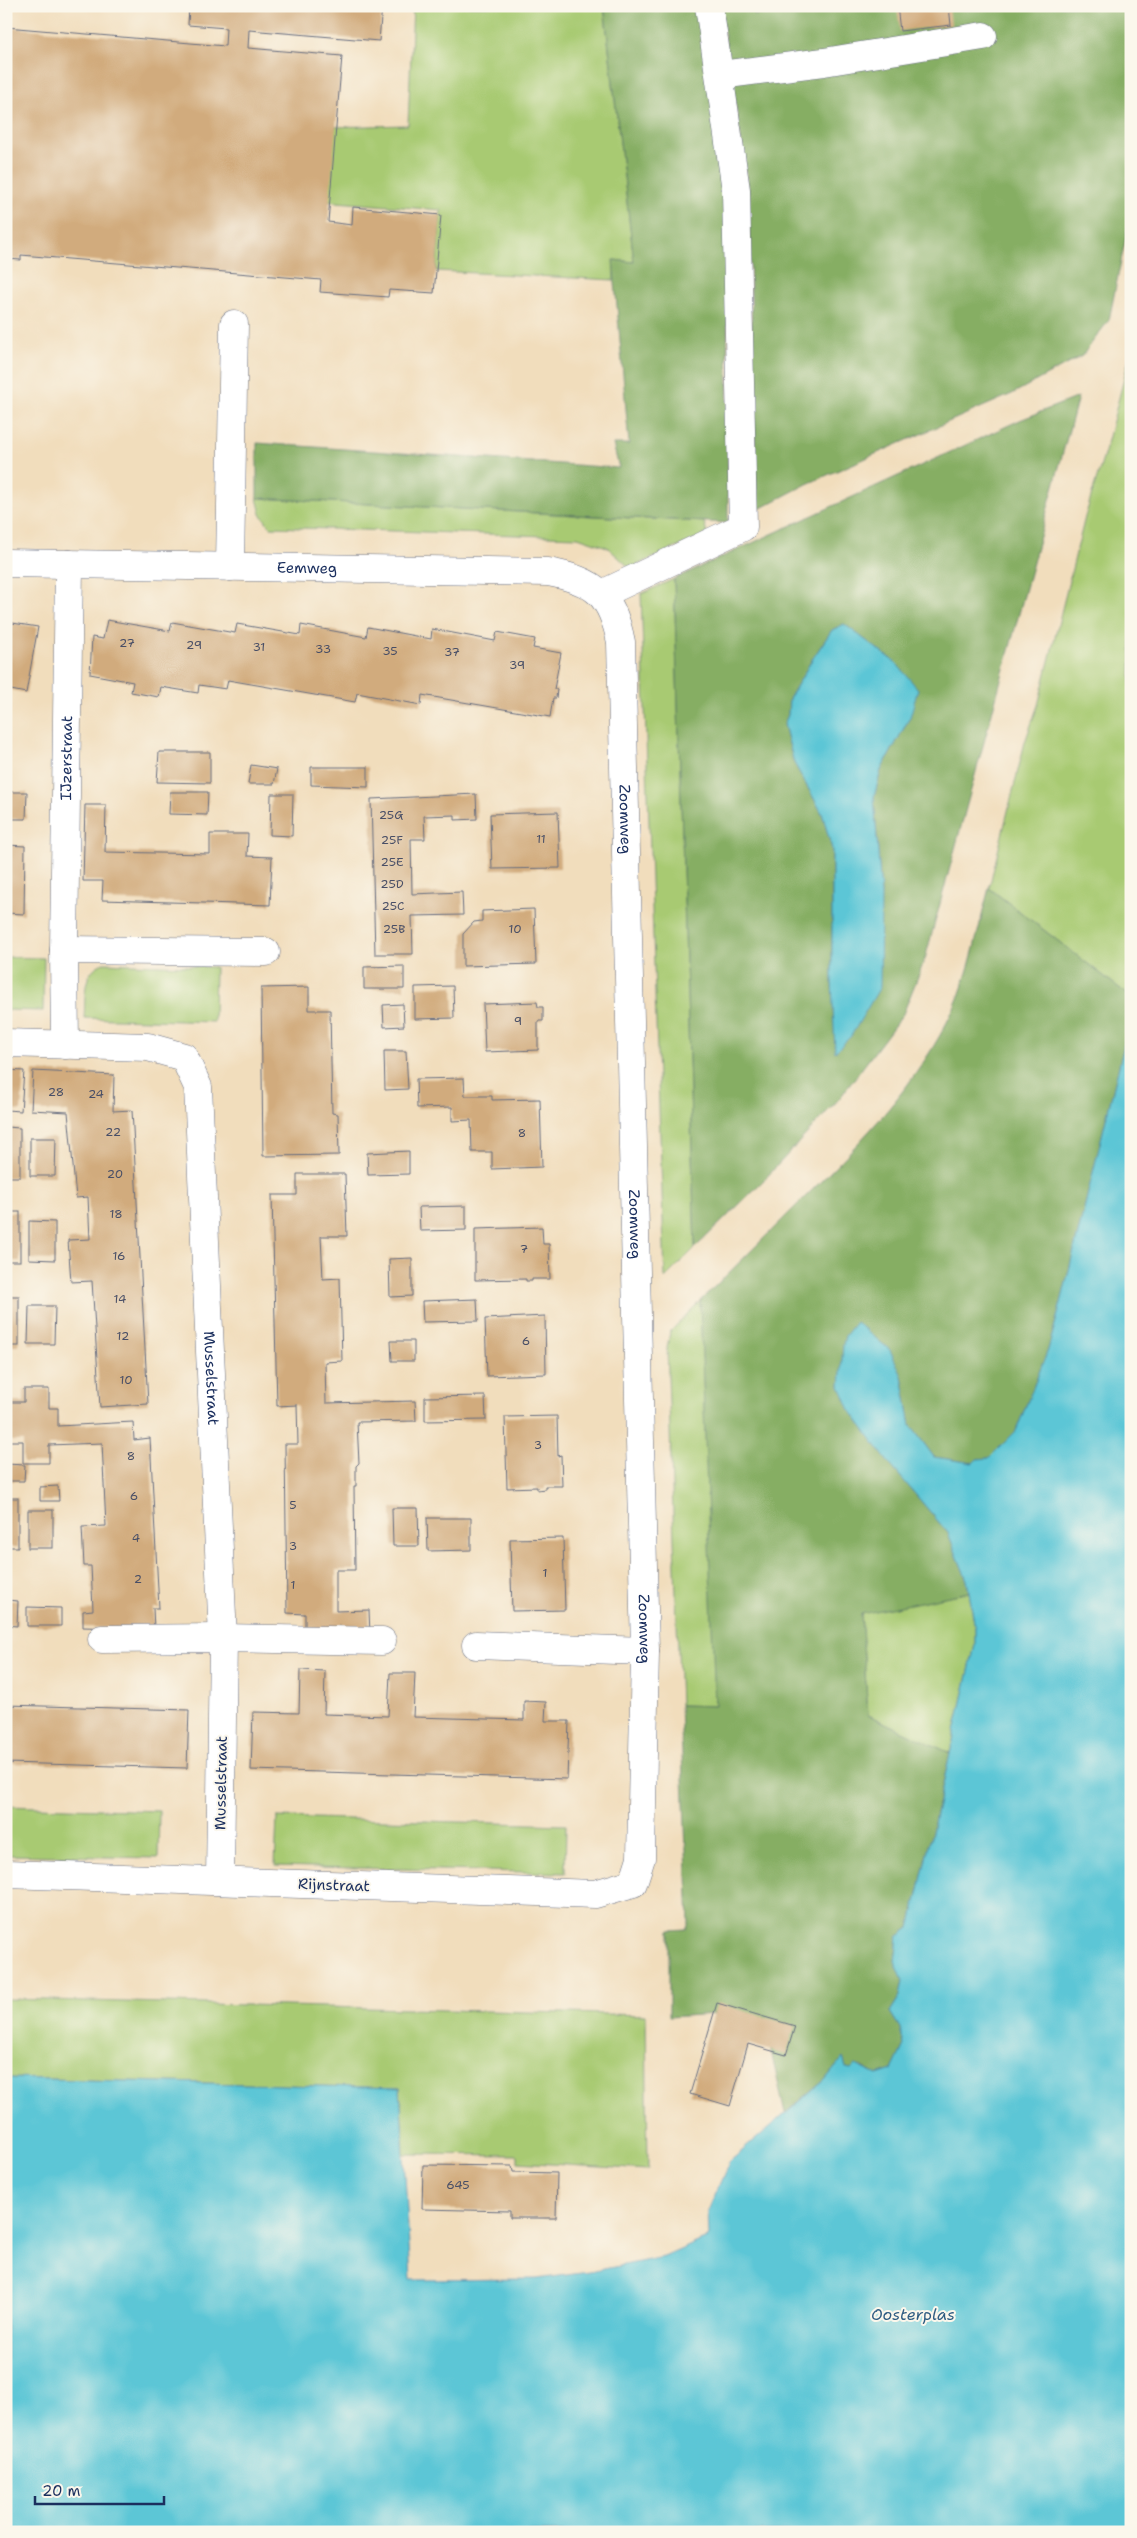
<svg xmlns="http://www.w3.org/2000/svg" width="1137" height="2538" viewBox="0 0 1137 2538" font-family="'Shantell Sans',sans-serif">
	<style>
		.green { fill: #a8ca72; stroke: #627c68 }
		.forest { fill: #86ae64; stroke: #506e61; fill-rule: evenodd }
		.water { fill: #5bc6d6; stroke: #3b7a9a }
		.building { fill: #d1ab7d }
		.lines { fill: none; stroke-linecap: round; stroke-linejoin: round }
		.minor-casing { stroke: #666c7f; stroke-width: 29 }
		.minor { stroke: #fff; stroke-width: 28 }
		.labels { text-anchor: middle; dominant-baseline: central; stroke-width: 4; stroke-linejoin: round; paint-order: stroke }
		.number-label { font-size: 12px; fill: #484e66 }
		.street-label { font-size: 15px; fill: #1b2f5e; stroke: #fbf7ec }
		.water-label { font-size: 16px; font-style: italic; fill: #2e5c82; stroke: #fbf7ec }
	</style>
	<rect width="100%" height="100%" fill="#fbf7ec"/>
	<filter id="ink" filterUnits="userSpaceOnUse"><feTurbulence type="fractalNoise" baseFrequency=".02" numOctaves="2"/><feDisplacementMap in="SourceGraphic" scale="10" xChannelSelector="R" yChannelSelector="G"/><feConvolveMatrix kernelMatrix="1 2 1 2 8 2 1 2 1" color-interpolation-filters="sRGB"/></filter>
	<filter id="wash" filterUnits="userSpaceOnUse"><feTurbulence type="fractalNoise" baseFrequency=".0096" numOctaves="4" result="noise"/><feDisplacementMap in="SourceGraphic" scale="20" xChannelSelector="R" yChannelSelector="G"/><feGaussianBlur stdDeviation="1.12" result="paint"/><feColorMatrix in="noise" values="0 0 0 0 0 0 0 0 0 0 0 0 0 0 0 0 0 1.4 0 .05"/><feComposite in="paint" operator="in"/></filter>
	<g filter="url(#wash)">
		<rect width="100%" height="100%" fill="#f1ddbc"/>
		<g class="green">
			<polygon points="413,6 604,6 634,262 614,260 614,280 436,271 441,210 323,201 329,127 408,125"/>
			<polygon points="1131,351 1131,997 989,888 1025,742 1038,705 1085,517 1105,452"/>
			<polygon points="257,498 704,522 707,534 630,568 607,547 578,537 270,527 261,514"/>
			<polygon points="674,579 695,1248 665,1278 641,594"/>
			<polygon points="6,957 44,958 43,1011 6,1010"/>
			<path d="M104,963L215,967L214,1022L84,1018C86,998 81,970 104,963Z"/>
			<polygon points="700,1301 716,1706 680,1705 667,1348 670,1332"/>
			<polygon points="969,1592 975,1628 975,1645 950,1753 868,1715 861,1613"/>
			<polygon points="6,1806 159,1811 158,1858 6,1855"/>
			<polygon points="277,1817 566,1825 565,1873 275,1866"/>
			<polygon points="6,1999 646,2015 648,2170 518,2162 518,2155 404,2154 400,2088 6,2078"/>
		</g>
		<g class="forest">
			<polygon points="604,6 698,6 727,195 728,523 257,498 257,443 619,468 613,444 629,444 613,260 634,262"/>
			<polygon points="720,6 754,6 755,16 766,6 1131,6 1131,212 1109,320 1082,356 1012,394 807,484 757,510 748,184"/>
			<path d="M1078,397L925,959L903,1014L839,1099L762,1182L695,1248L674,579L1020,420ZM844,624L896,663L910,717L881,770L874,797L881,894L836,1052L832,981V849L822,813L794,763L784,724L788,715L789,699L813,658L832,630Z"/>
			<path d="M989,888L1131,997V1017L1061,1303L1048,1350L1016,1431L989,1458L977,1459L973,1463L934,1457L911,1426L902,1376L845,1336L840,1386L888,1462L948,1533L967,1580L969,1592L861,1614L868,1715L950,1753L910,1928L898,1937L895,1961L903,1980L900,1996L890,2012L900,2028L904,2045L892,2070L877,2075L861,2066L851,2069L846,2068L843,2058L825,2080L785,2113L769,2043L729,2013L669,2017V1930L686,1929L689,1923L680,1705L715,1706L700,1301C735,1267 770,1232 805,1197C863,1140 919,1083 954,1008C971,970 978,928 989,888Z"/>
		</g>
		<g class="water">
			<polygon points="844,624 896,663 918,689 910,717 881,770 874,797 881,894 880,987 851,1036 835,1052 832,981 832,849 822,813 794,763 784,724 788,715 789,699 813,658 832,630"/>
			<polygon points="1131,1017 1131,2532 6,2532 6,2078 400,2088 411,2280 537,2279 589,2272 664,2257 709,2237 708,2211 729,2162 825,2080 843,2058 846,2068 851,2069 856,2065 877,2075 892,2070 904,2045 900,2028 890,2012 900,1996 903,1981 895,1961 898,1937 910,1928 975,1645 975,1628 967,1580 948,1533 888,1462 850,1410 840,1386 843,1345 845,1336 856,1322 890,1350 902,1376 911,1426 934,1457 973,1463 977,1459 989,1458 1016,1431 1048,1350 1061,1303"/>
		</g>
		<g id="blocks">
			<g class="building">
				<polygon points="189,6 382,6 379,41 249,30 248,48 342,56 328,222 352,225 353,207 441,215 434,293 389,290 388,297 320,292 321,280 21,255 21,260 6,259 6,27 225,46 226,28 188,25"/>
				<polygon points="897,6 949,6 951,25 900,31"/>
				<polygon points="107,620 170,631 172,622 235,633 237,624 300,635 301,625 366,637 368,627 431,639 432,629 495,641 497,632 535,639 533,648 561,653 554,689 557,689 556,698 553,698 550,717 422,695 421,705 357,693 355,702 228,680 226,689 199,685 198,693 161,687 159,697 131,692 133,682 90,674 92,637 103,639"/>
				<polygon points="6,622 38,627 26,693 6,689"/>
				<polygon points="159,752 210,752 210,783 157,782"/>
				<polygon points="251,765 277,769 274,784 248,784"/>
				<polygon points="311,767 368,767 368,787 311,785"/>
				<polygon points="6,792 27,792 26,819 6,819"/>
				<polygon points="170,792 208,792 207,815 169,814"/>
				<polygon points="271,794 293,794 292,836 270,835"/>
				<polygon points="476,794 477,819 455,820 455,815 424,816 425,839 411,839 412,894 462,892 463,915 412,916 413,954 375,954 371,799"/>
				<polygon points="85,805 106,805 105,852 210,854 210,834 248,834 247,856 272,857 270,905 102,900 103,881 83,881"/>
				<polygon points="558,812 560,868 492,869 490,814"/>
				<polygon points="6,845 25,846 24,914 6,913"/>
				<polygon points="534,909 536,964 463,966 463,934 474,922 482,921 482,911"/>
				<polygon points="404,966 404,989 364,989 364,967"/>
				<polygon points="453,986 454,1018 415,1019 415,987"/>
				<polygon points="309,987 309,1010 330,1010 332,1113 338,1114 339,1155 263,1156 261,988"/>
				<polygon points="537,1002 538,1007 543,1007 543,1021 538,1021 538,1050 485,1052 483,1004"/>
				<polygon points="403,1004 404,1026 384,1027 383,1005"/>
				<polygon points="384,1051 406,1051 408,1089 385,1090"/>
				<polygon points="6,1070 24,1071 21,1111 6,1110"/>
				<polygon points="33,1071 114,1075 113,1111 132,1110 148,1404 100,1407 92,1281 71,1282 68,1240 90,1239 88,1197 76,1198 68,1112 31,1110"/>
				<polygon points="464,1078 465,1096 492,1096 492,1100 540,1099 542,1167 492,1169 492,1152 472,1152 471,1120 452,1121 452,1107 417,1108 416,1079"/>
				<polygon points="6,1127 20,1128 20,1177 6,1177"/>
				<polygon points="30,1138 56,1138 55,1176 30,1176"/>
				<polygon points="409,1151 409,1174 368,1175 367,1153"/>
				<polygon points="297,1174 345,1174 347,1236 321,1236 323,1279 340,1278 342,1361 325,1362 326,1403 415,1401 416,1421 357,1422 359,1463 356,1466 356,1486 354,1486 355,1570 336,1570 336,1611 369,1610 370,1635 305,1633 305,1614 287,1613 285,1444 298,1444 297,1405 277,1406 272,1195 297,1195"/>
				<polygon points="466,1206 466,1230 420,1231 419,1207"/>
				<rect x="6" y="1212" width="14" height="49"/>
				<polygon points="29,1221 55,1222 55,1260 29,1259"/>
				<polygon points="542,1227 543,1244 549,1244 550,1279 532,1279 532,1281 526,1281 526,1279 475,1280 475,1229"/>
				<polygon points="412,1258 412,1296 390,1297 389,1259"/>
				<rect x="6" y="1296" width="13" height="50"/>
				<polygon points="477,1299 478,1321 423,1322 422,1301"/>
				<polygon points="29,1306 55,1306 54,1344 28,1344"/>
				<polygon points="545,1316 546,1374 487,1376 485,1319"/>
				<polygon points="391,1341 414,1341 414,1361 392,1361"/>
				<polygon points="24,1389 49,1389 49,1408 58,1408 58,1426 133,1422 134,1440 150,1438 159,1608 153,1608 154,1629 83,1627 83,1611 93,1610 91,1566 84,1566 82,1527 106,1526 102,1443 49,1445 49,1463 23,1463 23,1441 6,1441 6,1402 24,1402"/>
				<polygon points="485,1396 486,1420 425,1421 425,1397"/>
				<polygon points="557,1416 558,1456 561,1455 562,1486 545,1486 545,1489 537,1490 537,1487 507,1488 505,1417"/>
				<polygon points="6,1464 25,1465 24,1481 6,1481"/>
				<polygon points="58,1486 59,1501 40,1501 40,1487"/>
				<rect x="6" y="1498" width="12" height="49"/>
				<polygon points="392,1508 418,1508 419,1546 393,1546"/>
				<rect x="28" y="1510" width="25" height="38"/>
				<polygon points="427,1518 471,1518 471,1550 428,1551"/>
				<polygon points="563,1538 565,1610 512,1611 510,1539"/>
				<polygon points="6,1600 18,1601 17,1626 6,1625"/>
				<polygon points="27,1607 61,1608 61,1626 27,1626"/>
				<polygon points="300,1670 325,1671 324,1714 388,1716 390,1673 415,1673 413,1717 524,1720 524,1701 546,1702 545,1721 569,1721 567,1779 251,1770 253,1712 299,1713"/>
				<polygon points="6,1705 189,1710 187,1768 6,1763"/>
				<polygon points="717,2003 795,2026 786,2055 748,2044 730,2106 690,2094"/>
				<polygon points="423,2165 512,2166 513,2172 557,2173 556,2218 510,2218 510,2211 422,2209"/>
			</g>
		</g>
	</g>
	<g filter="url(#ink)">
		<use href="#blocks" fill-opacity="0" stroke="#666c7f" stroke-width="1"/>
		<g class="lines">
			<g class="minor-casing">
				<g id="minor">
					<polyline points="720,75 824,62 983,36"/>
					<path id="s1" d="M6,563L548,572C596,581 611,594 621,642L645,1651L641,1858L633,1883L595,1894L6,1874"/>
					<polyline points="230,567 234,324"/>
					<polyline points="602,594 743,527 736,190 709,6"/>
					<path id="s2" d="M64,950L69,564"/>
					<path id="s3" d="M6,1043L148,1047L184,1057L198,1087L223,1638L220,1881"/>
					<polyline points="65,1045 64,950 266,952"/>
					<polyline points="102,1639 223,1638 382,1641"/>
					<polyline points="476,1645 645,1651"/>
				</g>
			</g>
			<use href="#minor" class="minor"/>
		</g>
	</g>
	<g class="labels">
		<g class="number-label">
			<text x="127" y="643">27</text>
			<text x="194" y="645">29</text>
			<text x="259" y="647">31</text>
			<text x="323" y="649">33</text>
			<text x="390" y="651">35</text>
			<text x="452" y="652">37</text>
			<text x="517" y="665">39</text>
			<text x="391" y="815">25G</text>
			<text x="541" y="839">11</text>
			<text x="392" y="840">25F</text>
			<text x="392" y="862">25E</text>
			<text x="392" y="884">25D</text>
			<text x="393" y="906">25C</text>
			<text x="394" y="929">25B</text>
			<text x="515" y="929">10</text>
			<text x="518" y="1021">9</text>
			<text x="56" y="1092">28</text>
			<text x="96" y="1094">24</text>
			<text x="113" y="1132">22</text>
			<text x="522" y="1133">8</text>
			<text x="115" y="1174">20</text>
			<text x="116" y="1214">18</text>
			<text x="524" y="1249">7</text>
			<text x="119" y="1256">16</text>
			<text x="120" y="1299">14</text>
			<text x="123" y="1336">12</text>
			<text x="526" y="1341">6</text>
			<text x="126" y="1380">10</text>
			<text x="538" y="1445">3</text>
			<text x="131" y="1456">8</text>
			<text x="134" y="1496">6</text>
			<text x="293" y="1505">5</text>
			<text x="136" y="1538">4</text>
			<text x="293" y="1546">3</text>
			<text x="545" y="1573">1</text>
			<text x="138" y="1579">2</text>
			<text x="293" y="1585">1</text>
			<text x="458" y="2185">645</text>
		</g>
		<g class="street-label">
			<text stroke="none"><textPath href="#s1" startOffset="301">Eemweg</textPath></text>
			<text stroke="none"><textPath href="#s2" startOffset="192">IJzerstraat</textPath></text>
			<text stroke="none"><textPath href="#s1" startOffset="830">Zoomweg</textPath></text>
			<text stroke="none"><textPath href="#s1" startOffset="1235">Zoomweg</textPath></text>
			<text stroke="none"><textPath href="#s3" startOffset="504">Musselstraat</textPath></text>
			<text stroke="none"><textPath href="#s1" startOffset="1640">Zoomweg</textPath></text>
			<text transform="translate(221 1783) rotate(-89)">Musselstraat</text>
			<text transform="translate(334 1885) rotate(2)">Rijnstraat</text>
		</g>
		<g class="water-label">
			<text x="913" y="2314">Oosterplas</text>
		</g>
	</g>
	<rect width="1137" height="2538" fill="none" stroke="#fbf7ec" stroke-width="25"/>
	<path d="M35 2496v8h129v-8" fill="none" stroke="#1b2f5e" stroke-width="2.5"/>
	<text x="42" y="2496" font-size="15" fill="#1b2f5e" stroke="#fbf7ec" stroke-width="4" paint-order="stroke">20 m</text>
</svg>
